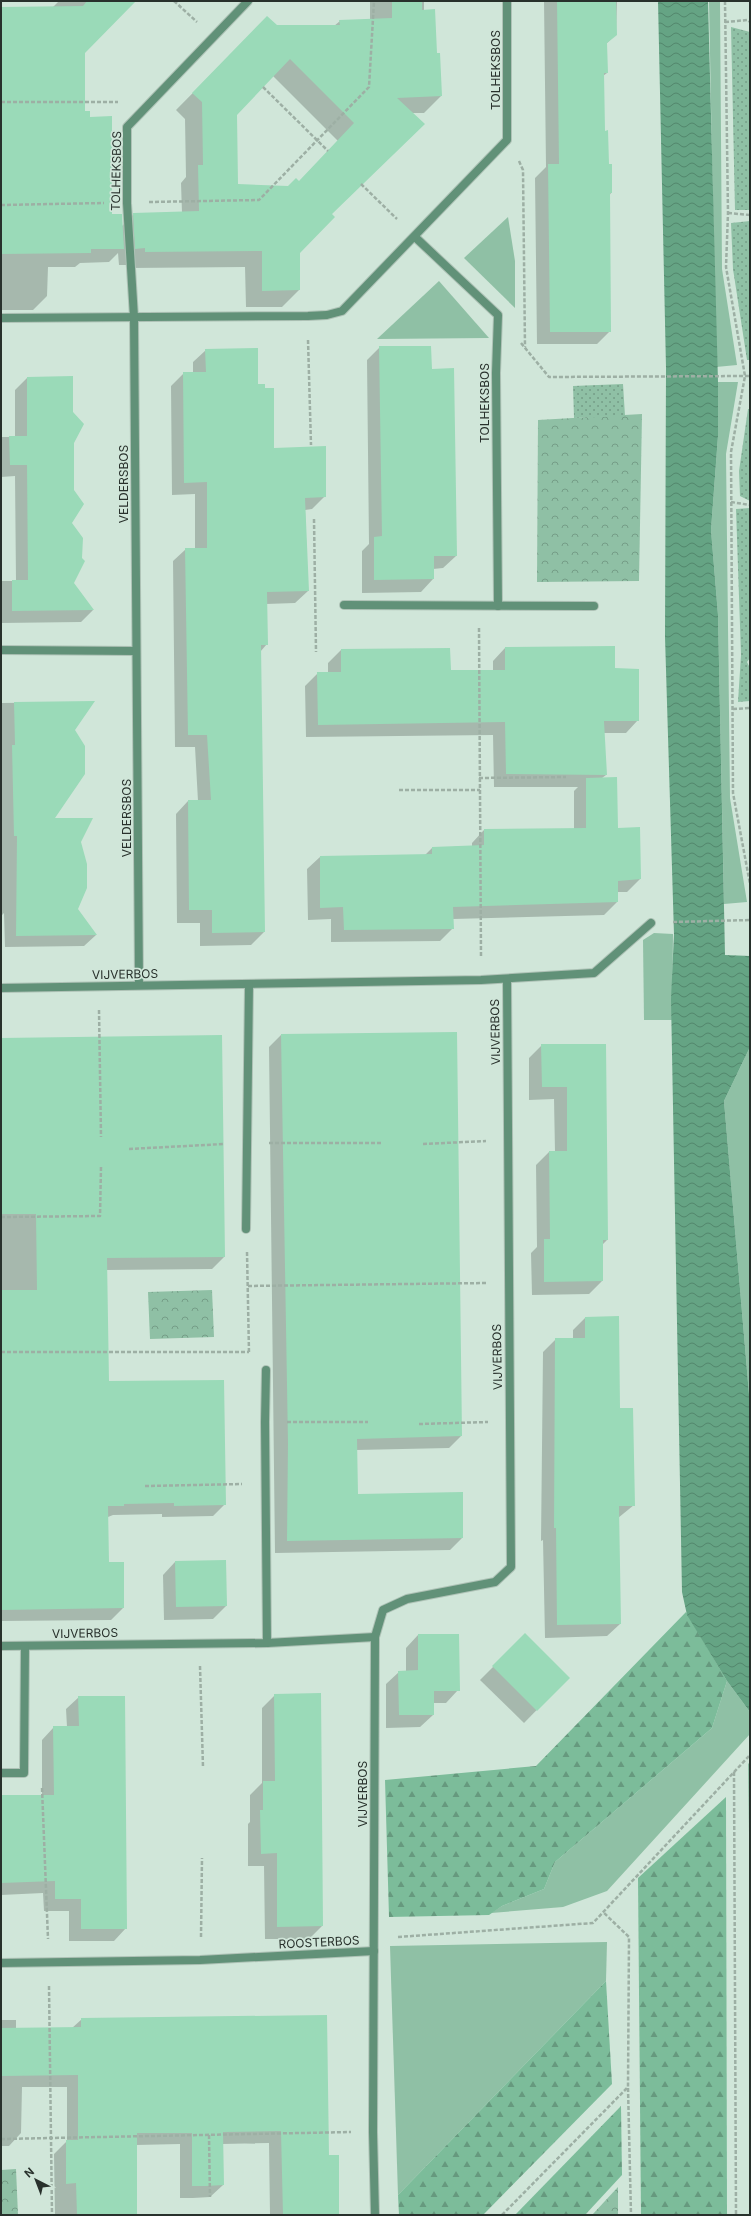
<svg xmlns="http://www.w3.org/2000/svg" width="751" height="2216" viewBox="0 0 751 2216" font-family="Inter,sans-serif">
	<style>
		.grass { fill: #8fc0a5 }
		.forest { fill: url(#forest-firs) }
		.park { fill: url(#park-crowns) }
		.garden { fill: url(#garden-dots) }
		.water { fill: url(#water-waves) }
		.shadow { fill: #0003; fill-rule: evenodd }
		.building { fill: #9adab8; fill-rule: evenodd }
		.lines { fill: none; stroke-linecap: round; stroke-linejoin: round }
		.street-casing { stroke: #aec2b6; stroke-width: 10 }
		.path { stroke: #9dafa4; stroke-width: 2.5; stroke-dasharray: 4 2; stroke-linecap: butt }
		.street { stroke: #619178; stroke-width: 8 }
		.labels { text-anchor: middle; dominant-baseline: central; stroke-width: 3.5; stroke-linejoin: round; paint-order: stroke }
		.street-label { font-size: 12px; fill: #28312c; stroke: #d0e6d9 }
	</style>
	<defs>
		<pattern id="forest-firs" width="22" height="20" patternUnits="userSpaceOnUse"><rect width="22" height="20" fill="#7cbc9a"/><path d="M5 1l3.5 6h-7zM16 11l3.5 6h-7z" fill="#66997e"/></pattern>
		<pattern id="park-crowns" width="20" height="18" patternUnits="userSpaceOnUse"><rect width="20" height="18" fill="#8fc0a5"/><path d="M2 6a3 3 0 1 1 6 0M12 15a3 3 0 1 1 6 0" fill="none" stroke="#759d87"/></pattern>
		<pattern id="garden-dots" width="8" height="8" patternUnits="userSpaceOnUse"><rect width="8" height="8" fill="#8fc0a5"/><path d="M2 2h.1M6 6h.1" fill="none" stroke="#759d87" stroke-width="1.8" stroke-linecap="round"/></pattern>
		<pattern id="water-waves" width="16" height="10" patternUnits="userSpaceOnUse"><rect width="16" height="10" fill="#65a484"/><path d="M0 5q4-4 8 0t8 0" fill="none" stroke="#53866c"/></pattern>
	</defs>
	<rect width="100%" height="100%" fill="#d0e6d9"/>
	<g class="grass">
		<polygon points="709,1 720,1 722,269 737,365 716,367"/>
		<polygon points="508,217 515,261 515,308 464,258"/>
		<polygon points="439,281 489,338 377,339"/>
		<polygon points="718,382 738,382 726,454 730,798 747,902 724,904 718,615 711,530 718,436"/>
		<polygon points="654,933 673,934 672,1020 644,1020 643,940"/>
		<polygon points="750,1047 750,1406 724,1101"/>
		<polygon points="727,1681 750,1712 750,1734 607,1891 563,1907 491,1913 502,1906 544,1889 555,1862 712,1728"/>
		<polygon points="750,1762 750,1903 748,1764"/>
		<polygon points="607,1942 606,1981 398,2195 390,1946"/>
	</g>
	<g class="forest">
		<polygon points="686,1612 727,1681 712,1728 555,1862 544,1889 502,1906 489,1915 389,1917 385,1780 536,1766"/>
		<polygon points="726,1797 727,2215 641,2215 638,1878"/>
		<polygon points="606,1981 612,2084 483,2215 399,2215 398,2195"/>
		<polygon points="621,2106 622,2175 585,2215 515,2215"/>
	</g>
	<g class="park">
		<polygon points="642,414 639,581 537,582 538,420"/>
		<polygon points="212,1290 214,1337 150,1339 148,1292"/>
		<polygon points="16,2169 18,2215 1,2215 1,2170"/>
		<polygon points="618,2187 618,2215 592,2215"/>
	</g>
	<g class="garden">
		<polygon points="731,27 750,32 750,210 735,210"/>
		<polygon points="750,221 750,360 747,360 733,269 731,223"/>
		<polygon points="623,384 625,416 574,418 573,386"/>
		<polygon points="748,409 750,409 750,501 740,496 739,471"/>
		<polygon points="750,508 750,658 747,662 750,668 750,701 738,702 741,655 736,509"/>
	</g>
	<polygon class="water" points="658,1 708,1 718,382 718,436 711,530 718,615 725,955 750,956 750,1047 724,1101 750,1406 750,1712 727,1681 687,1615 682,1592 671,999 674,934 665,637 666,368"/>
	<g class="shadow">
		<path d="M59,1H129L84,52V112L111,215L122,226L134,214L182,213L181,183L186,177L185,119L176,110L251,34L277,26H334L340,21L370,20V1H424V11L436,54L441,96L424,113H412L299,253V290L282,307H246L245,267L129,268V265H119L118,253L109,262L80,263L75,267H48L47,296L33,310H1V7H53ZM273,76L338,141L299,182L289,187L237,185L236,114Z"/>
		<polygon points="544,1 617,1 616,34 606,44 607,73 603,76 604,132 608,165 611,165 611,193 609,196 610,331 597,344 537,344 535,178 546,167"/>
		<polygon points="380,347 431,370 456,556 443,568 433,569 433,579 421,592 362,593 362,551 369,544 367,360"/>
		<polygon points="206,350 257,385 273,449 325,496 312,509 305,510 308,591 295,603 266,604 267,644 260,652 264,932 251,945 200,946 200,923 177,923 176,814 188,801 198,801 195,747 175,747 173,561 186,549 195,549 195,494 172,495 171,386 184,373 193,373 193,362"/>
		<polygon points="27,378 73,443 71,523 73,583 93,610 81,622 1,623 1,581 16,581 15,476 1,477 1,437 15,437 15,390"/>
		<polygon points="505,648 614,669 638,720 626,733 603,733 606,775 602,778 617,829 640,879 627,892 617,892 617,902 604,915 453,919 453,928 440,941 331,942 331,919 308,920 307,869 320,857 425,855 432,848 472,846 472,843 484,830 574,829 574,791 578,787 494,787 493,735 306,737 305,686 318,673 328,673 328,663 341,650 450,671 493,671 493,661"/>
		<polygon points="93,702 74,730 53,819 80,842 77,909 96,935 84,946 5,947 4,913 1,916 1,703"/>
		<polygon points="281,1035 461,1436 449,1448 356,1450 357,1495 462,1538 450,1550 275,1553 269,1047"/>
		<polygon points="1,1039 224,1257 212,1269 106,1270 108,1382 225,1504 213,1516 162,1517 162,1514 113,1515 108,1517 108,1563 123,1608 111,1620 1,1621"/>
		<polygon points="542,1045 605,1045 607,1240 602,1245 602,1281 589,1294 532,1295 531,1253 537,1247 536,1165 549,1152 555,1152 554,1099 529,1100 529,1058"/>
		<polygon points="585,1318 619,1409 634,1505 618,1518 620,1624 607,1636 545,1638 543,1540 541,1541 543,1352 556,1339 573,1339 573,1330"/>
		<polygon points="175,1562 226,1606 213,1619 164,1620 163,1575"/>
		<polygon points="418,1635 458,1690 446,1703 433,1703 433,1715 420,1727 386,1728 386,1684 399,1672 406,1671 406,1648"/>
		<polygon points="525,1635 568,1678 524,1723 480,1680"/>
		<polygon points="275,1695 322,1926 309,1939 265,1939 264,1866 248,1866 248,1824 250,1822 250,1795 262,1783 262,1708"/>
		<polygon points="79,1697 126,1928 114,1941 69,1941 69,1911 44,1911 43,1893 1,1895 1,1796 42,1796 42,1740 54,1727 67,1727 66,1709"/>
		<polygon points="82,2019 328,2156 338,2215 270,2215 269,2143 222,2144 223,2185 210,2197 193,2198 180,2198 180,2144 136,2145 137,2215 55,2215 54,2154 67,2141 67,2087 22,2087 21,2133 9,2146 1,2146 1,2020 16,2020 16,2029 72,2028"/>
	</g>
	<g class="building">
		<polygon points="87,1 136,1 85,53 85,111 90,111 90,117 112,116 112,214 122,214 124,249 91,249 91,253 1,254 1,7 83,6"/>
		<path d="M392,1H422V10L435,9L437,53H440L442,96L397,98L425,124L332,214L335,217L300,253V290L262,291V251L145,252V248L135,249L133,213L199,211L198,165H203L202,102L192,93L267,16L277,25H340L339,20L392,18ZM290,59L354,123L299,181L296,178L288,186L238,184L237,115Z"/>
		<polygon points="557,1 616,1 617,35 607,43 608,73 604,73 605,131 608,130 609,164 612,164 612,193 610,193 611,332 550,332 548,164 559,164"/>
		<polygon points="379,346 431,346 432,369 454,368 457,556 434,556 434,579 374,580 374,537 382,536"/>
		<polygon points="258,348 258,384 265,384 265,388 274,388 274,448 326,446 326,497 305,498 309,591 267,592 268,645 261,645 265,932 212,933 212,910 189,910 188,800 211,800 207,735 188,735 185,548 207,548 207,482 184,483 183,372 206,372 205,349"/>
		<polygon points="73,376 73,412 84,424 74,443 74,490 84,504 72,523 83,538 82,558 85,561 74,583 94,610 12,611 12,580 28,580 27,465 10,465 9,436 27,436 27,377"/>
		<polygon points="615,646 615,668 639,669 639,721 604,721 607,775 506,774 505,722 318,725 317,672 341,672 341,649 450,648 451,670 505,670 505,647"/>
		<polygon points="95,701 75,730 85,746 85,774 55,818 93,818 81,842 87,864 87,888 78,909 97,935 16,936 17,836 14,836 12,745 15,745 14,702"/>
		<polygon points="617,777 618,828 640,827 641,879 618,881 618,902 453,907 454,929 344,930 343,907 320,908 320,856 432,854 432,847 484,845 484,829 586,828 586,778"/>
		<polygon points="457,1032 462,1436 357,1439 358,1494 463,1492 463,1538 287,1541 288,1443 281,1034"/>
		<polygon points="222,1035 225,1257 107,1258 109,1381 224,1380 226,1505 174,1506 174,1503 124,1504 124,1506 108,1506 109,1562 124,1562 124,1608 1,1610 1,1290 37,1290 36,1214 1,1214 1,1038"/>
		<polygon points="541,1044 606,1044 608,1240 603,1240 603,1281 544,1282 544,1239 550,1239 549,1151 567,1151 567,1087 542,1087"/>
		<polygon points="619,1316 620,1408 633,1408 635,1506 619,1506 621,1624 557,1625 556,1528 554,1528 555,1338 585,1338 585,1317"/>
		<polygon points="226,1560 227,1606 176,1607 175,1561"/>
		<polygon points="525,1633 570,1678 537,1711 492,1666"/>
		<polygon points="418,1634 459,1634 460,1691 434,1691 434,1715 399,1715 398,1671 418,1670"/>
		<polygon points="321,1693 323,1926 277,1927 277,1853 261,1854 260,1810 263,1810 263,1781 275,1781 274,1694"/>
		<polygon points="78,1696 125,1696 127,1929 81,1929 81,1899 55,1899 55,1881 1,1883 1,1795 54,1795 53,1726 79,1726"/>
		<polygon points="327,2015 329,2155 339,2155 339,2215 283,2215 281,2131 223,2132 224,2185 206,2186 192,2186 192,2133 137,2133 137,2215 77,2215 76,2183 66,2184 66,2140 78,2140 78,2075 1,2076 1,2028 81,2027 81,2018"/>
	</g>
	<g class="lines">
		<g class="street-casing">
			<g id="street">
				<polyline points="415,237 498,315 496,373 498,606"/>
				<polyline points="1,318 308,316 327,315 342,311 507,140 507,1"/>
				<polyline points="344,605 594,606"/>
				<polyline points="1,650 136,651"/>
				<polyline points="139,985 134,317 127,203 127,127 248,1"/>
				<polyline points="1,988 481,980 594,973 651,923"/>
				<polyline points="246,1229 249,984"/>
				<polyline points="266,1370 265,1422 267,1643"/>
				<polyline points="1,1646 267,1643 375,1637"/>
				<polyline points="1,1773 24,1773 25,1646"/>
				<polyline points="1,1963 200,1960 374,1951"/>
				<polyline points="375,2215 373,2132 375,1637 383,1610 407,1599 495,1582 511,1567 507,979"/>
			</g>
		</g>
		<g class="path">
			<polyline points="174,1 197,22"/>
			<polyline points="725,1 728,213 726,267 745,376 731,452 733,793 750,884"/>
			<polyline points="725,22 748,20 750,22"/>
			<polyline points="263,87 328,151"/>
			<polyline points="1,102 118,102"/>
			<polyline points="519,161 523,170 525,347"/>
			<polyline points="361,184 397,219"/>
			<polyline points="149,202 259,200 369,87 374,1"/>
			<polyline points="1,205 104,203"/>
			<polyline points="728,213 750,215"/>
			<polyline points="308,340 311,445"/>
			<polyline points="521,343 549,377 750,376"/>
			<polyline points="731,502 750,505"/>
			<polyline points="314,519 316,652"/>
			<polyline points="479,628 481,957"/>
			<polyline points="733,709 750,708"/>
			<polyline points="479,778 566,777"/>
			<polyline points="399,790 480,790"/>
			<polyline points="673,922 750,920"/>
			<polyline points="99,1010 101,1137"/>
			<polyline points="269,1143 382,1143"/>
			<polyline points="423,1144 486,1141"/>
			<polyline points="129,1149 224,1144"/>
			<polyline points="1,1217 100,1216 101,1167"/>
			<polyline points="247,1252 249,1353"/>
			<polyline points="248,1286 487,1283"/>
			<polyline points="1,1352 249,1352"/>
			<polyline points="287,1422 368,1422"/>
			<polyline points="419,1424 488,1422"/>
			<polyline points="145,1486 242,1484"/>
			<polyline points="200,1666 203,1767"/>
			<polyline points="734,1772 736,2215"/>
			<polyline points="42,1788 48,1939"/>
			<polyline points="201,1937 202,1858"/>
			<polyline points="398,1937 593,1923 750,1755"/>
			<polyline points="49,1986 52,2215"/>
			<polyline points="628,2088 631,2215"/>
			<polyline points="209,2135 210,2197"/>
			<polyline points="1,2139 351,2132"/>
			<polyline points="502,2215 628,2087 629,1937 603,1912"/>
		</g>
		<use href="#street" class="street"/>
	</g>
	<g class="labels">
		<g class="street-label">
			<text transform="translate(495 70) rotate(-90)">TOLHEKSBOS</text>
			<text transform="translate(116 171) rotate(-89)">TOLHEKSBOS</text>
			<text transform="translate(484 403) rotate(-90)">TOLHEKSBOS</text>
			<text transform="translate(123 484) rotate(-90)">VELDERSBOS</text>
			<text transform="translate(126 818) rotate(-90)">VELDERSBOS</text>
			<text transform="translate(125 974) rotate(-1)">VIJVERBOS</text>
			<text transform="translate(495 1032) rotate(-91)">VIJVERBOS</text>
			<text transform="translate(497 1357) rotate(-91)">VIJVERBOS</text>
			<text transform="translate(85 1633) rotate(-1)">VIJVERBOS</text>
			<text transform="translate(362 1794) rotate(-90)">VIJVERBOS</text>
			<text transform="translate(319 1942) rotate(-3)">ROOSTERBOS</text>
		</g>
	</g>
	<rect width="751" height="2216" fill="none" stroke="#28312c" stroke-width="4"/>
	<g transform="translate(36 2180) rotate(318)" stroke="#d0e6d9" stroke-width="3" paint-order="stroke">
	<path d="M0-3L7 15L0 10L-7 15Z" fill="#28312c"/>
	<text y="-6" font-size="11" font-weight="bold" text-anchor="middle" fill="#28312c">N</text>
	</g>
</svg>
